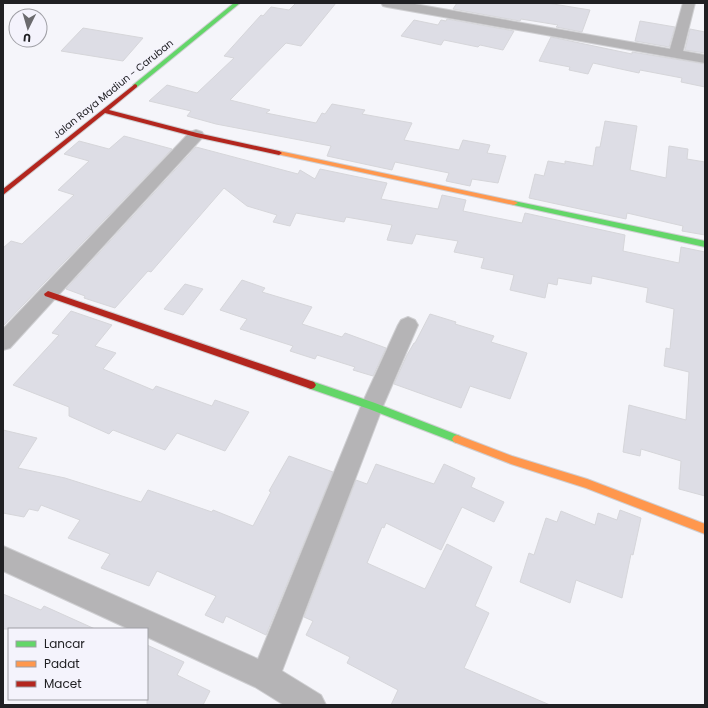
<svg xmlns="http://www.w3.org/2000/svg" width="708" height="708" viewBox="0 0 708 708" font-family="Poppins,sans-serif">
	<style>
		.building { fill: #dddde5; stroke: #d6d6da }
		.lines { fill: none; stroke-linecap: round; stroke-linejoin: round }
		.street-casing { stroke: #cfcfd2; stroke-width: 2 }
		.fast-casing { stroke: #cfcfd2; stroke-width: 2 }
		.slow-casing { stroke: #cfcfd2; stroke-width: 2 }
		.jam-casing { stroke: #cfcfd2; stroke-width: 2 }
		.street { fill: #b5b4b6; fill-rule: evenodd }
		.fast { fill: #63d668; fill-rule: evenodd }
		.slow { fill: #ff974d; fill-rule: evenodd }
		.jam { fill: #b3261e; fill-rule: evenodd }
		.labels { text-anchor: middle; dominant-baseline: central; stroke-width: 3; stroke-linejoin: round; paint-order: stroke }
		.far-street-label { font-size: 10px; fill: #202023; stroke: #f4f3fc }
	</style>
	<rect width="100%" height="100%" fill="#f5f5fa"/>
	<g class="building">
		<polygon points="296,3 336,3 301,46 286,43 230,100 270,110 266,113 316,123 322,113 325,114 332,104 365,110 362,114 412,123 404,140 459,150 463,140 490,145 487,153 506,156 498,183 472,179 470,186 446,181 449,173 395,162 392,170 327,156 331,146 216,124 187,116 191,111 149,101 167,85 197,93 234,58 224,56 261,15 263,16 271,7 289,10"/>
		<polygon points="457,3 547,3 590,10 582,32 556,27 558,25 521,19 520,21 453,9"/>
		<polygon points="447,19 514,31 503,50 480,45 478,47 444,40 441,45 401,36 414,20 438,25 441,20 446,21"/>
		<polygon points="640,21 675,27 669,47 635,41"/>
		<polygon points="83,28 143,38 123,61 61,51"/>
		<polygon points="690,29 705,32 705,53 685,50"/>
		<polygon points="551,37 632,54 632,52 705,64 705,87 681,82 682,78 640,70 639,73 593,63 588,74 569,70 570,67 539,61"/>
		<polygon points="605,121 637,126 630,170 666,178 669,146 688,149 687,159 705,162 705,235 682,231 683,226 627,213 626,219 529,198 535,174 544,176 548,161 565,164 565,161 593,166 596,147 600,147"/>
		<polygon points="124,136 172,149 3,326 3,248 11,241 22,244 74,195 58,190 89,161 64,154 79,141 109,149"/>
		<polygon points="196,147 298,174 300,170 315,179 320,169 387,183 381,199 438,209 442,195 466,200 463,211 522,223 525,213 625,235 623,251 679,263 681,247 705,252 705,496 679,489 681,461 641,449 640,456 623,452 629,405 686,420 689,372 664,366 666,348 670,349 674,309 646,302 648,288 592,276 591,284 558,278 557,285 548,283 545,298 510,290 514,275 481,268 484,258 454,252 458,241 416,234 412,244 387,240 392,225 346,217 344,222 296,213 290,226 273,222 277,215 247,206 224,188 151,272 148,271 115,308 84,298 85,296 66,289"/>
		<polygon points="242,280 265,288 262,292 312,307 302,324 342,337 345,333 386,348 373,376 353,370 355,367 317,355 315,359 290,351 293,346 240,329 247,319 220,310"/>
		<polygon points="185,284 203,289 183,315 164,309"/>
		<polygon points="71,311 112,325 95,346 116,353 103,369 153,390 156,386 212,406 215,400 249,412 225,451 177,433 165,450 113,430 109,434 69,416 69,407 13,385 59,335 52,333"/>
		<polygon points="430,314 456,322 455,324 494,336 491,342 527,353 510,399 470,386 461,408 394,384 407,355 414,343 415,343"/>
		<polygon points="3,430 37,438 18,468 65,478 141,502 148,490 212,512 213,510 253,526 271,492 269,491 289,456 333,472 266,635 226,616 223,623 205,615 216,596 157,571 149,586 101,568 110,554 68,538 80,520 41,505 38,511 29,509 24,517 3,513"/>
		<polygon points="376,464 434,484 444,464 475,478 471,487 504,502 494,522 462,507 441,550 386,523 384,528 382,527 367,563 425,589 447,544 492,567 475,606 489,613 464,668 550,705 391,705 398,690 347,663 350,657 306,635 313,621 304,617 356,480 367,484"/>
		<polygon points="620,510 641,518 633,555 631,554 622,598 576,580 570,603 520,582 529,553 534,555 546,518 557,522 561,511 595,525 598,513 617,520"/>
		<polygon points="3,594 41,610 44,606 95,629 3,629"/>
		<polygon points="147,645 184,662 177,675 210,691 203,705 147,705"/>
	</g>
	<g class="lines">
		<g class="street-casing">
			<g id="street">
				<polygon points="381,3 409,3 670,49 683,3 695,3 683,51 705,55 705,63 387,7 383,6"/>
				<polygon points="196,130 202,132 204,135 202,138 10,348 3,350 3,329 190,132"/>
				<polygon points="408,317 415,320 418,325 383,406 282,671 321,695 326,705 284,705 255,687 147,637 147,629 129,629 3,571 3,546 258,659 361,406 398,325 401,320"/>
			</g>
		</g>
		<g class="fast-casing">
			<g id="fast">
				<polygon points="234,3 240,3 137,87 133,87 133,85"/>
				<polygon points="511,201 514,201 705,241 705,247 514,205 510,203"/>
				<polygon points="311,381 375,403 460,436 462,439 460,442 457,443 369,409 308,388 306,385 308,382"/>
			</g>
		</g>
		<g class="slow-casing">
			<g id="slow">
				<polygon points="279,151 514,201 518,203 514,205 277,154 276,153"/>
				<polygon points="457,435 512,456 587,479 705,524 705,534 586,488 511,464 454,442 452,439 454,436"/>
			</g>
		</g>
		<g class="jam-casing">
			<g id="jam">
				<polygon points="135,84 137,85 137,87 109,110 197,133 279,151 282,153 279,155 196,137 105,113 3,195 3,189"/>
				<polygon points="48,291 314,382 316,385 314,388 311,389 45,296 44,294"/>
			</g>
		</g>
		<use href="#street" class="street"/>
		<use href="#fast" class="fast"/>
		<use href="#slow" class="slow"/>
		<use href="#jam" class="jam"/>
	</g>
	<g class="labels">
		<g class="far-street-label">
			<text transform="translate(113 89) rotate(-39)">Jalan Raya Madiun - Caruban</text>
		</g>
	</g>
	<rect width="708" height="708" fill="none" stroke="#202023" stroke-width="8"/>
	<rect x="8" y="628" width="140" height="72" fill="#f4f3fc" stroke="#9f9fa5"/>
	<rect x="16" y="641" width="20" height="6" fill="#63d668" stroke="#9f9fa5"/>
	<text x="44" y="648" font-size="12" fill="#202023">Lancar</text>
	<rect x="16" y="661" width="20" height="6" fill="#ff974d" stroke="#9f9fa5"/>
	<text x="44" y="668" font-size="12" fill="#202023">Padat</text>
	<rect x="16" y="681" width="20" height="6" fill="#b3261e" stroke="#9f9fa5"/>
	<text x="44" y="688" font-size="12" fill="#202023">Macet</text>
	<g transform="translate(28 28) rotate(185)"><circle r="19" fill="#f4f3fc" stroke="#9f9fa5"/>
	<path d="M0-3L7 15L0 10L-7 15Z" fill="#6b6b6e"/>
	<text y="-6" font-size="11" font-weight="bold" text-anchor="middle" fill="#202023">U</text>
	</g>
</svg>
